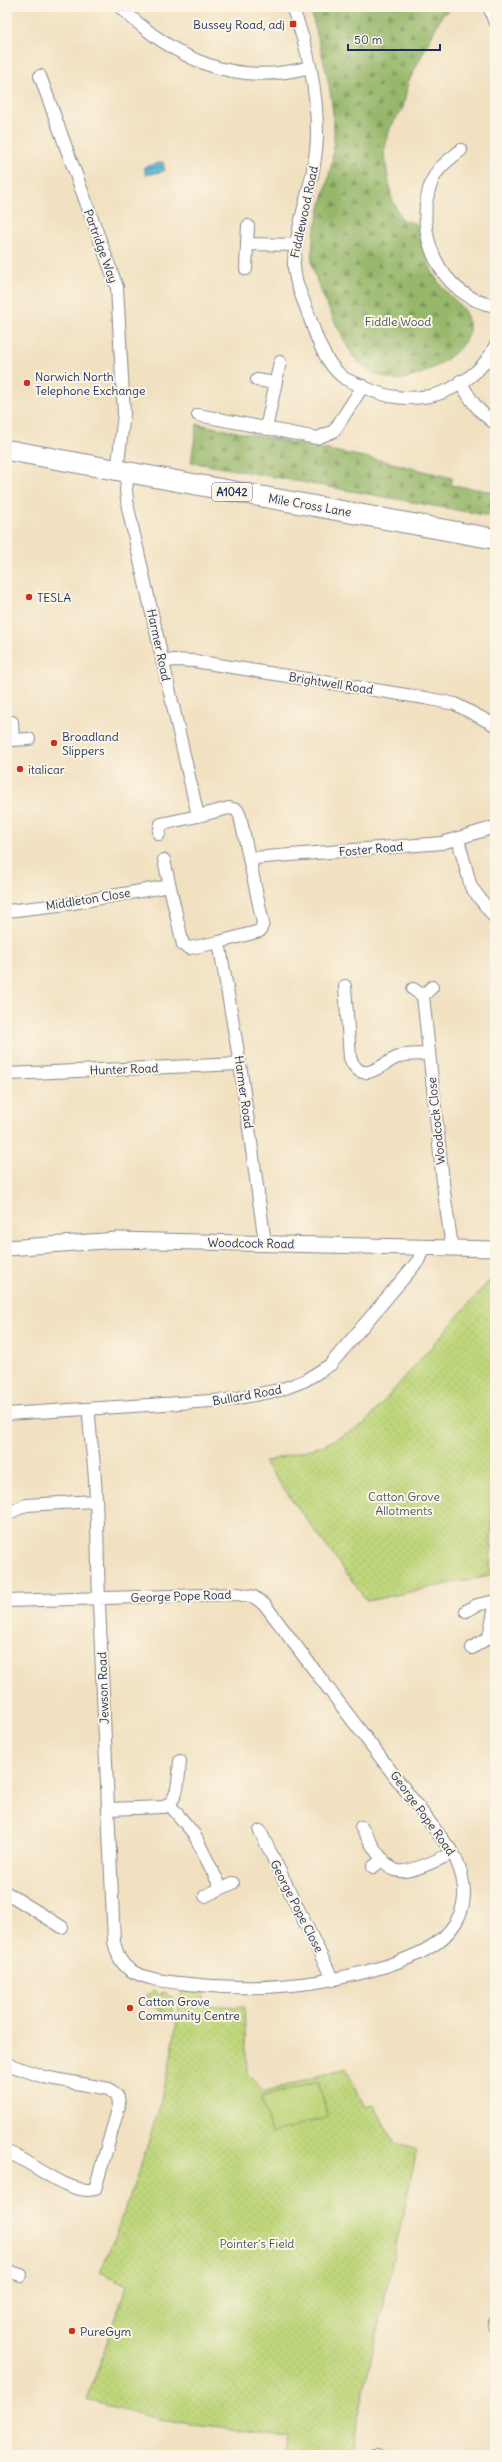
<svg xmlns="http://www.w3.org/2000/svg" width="502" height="2462" viewBox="0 0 502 2462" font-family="Delius,sans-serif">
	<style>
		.green { fill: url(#green-dots); stroke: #6d826c }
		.forest { fill: url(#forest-firs); stroke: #597364 }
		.pitch { fill: #bfd67b; stroke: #6d826c }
		.water { fill: url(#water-rules); stroke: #387299 }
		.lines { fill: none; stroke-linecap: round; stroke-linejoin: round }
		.minor-casing { stroke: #868890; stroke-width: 14 }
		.tertiary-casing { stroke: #868890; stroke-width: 17 }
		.trunk-casing { stroke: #868890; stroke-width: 22 }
		.minor { stroke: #fff; stroke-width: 12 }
		.tertiary { stroke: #fff; stroke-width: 15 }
		.trunk { stroke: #fff; stroke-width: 20 }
		.poi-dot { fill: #c8321e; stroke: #fcf5e5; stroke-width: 1.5 }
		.labels { text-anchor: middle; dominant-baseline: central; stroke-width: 4; stroke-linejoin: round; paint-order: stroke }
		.shield { fill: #fcf5e5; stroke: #5e6a86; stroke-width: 1 }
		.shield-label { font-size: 11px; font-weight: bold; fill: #1b2f5e }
		.poi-label { font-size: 12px; fill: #1b2f5e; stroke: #fcf5e5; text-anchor: start }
		.street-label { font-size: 12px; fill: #1b2f5e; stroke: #fcf5e5 }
		.park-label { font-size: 12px; fill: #445965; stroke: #fcf5e5 }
	</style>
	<defs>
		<pattern id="green-dots" width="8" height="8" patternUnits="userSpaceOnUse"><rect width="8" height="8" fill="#bfd67b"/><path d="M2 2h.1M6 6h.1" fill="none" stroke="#a4b86d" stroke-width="1.8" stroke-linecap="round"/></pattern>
		<pattern id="forest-firs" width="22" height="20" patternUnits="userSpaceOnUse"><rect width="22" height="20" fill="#97b76b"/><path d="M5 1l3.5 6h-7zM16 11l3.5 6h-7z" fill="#7a955b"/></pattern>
		<pattern id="water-rules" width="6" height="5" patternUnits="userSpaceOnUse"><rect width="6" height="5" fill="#56b6d4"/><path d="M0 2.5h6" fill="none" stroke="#4694af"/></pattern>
	</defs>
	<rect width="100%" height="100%" fill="#fcf5e5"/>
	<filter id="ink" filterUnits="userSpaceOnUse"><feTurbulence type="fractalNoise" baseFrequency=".025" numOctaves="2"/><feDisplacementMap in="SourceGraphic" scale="8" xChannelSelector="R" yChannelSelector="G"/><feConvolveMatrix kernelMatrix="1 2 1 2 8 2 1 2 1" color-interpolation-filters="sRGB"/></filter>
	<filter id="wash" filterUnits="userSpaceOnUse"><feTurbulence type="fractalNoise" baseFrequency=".012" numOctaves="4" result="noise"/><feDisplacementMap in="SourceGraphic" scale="16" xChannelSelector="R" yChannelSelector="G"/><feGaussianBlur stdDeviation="0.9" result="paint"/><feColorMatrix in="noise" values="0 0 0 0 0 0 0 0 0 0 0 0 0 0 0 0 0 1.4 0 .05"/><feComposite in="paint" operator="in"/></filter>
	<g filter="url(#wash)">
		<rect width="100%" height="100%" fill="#f1e1c1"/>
		<g class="green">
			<polygon points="488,1282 495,1282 495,1429 490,1575 367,1601 264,1462 324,1445 363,1425"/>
			<polygon points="154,1990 159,1995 162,1992 175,1999 172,2017 156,2008 145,1997"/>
			<path d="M182,1990L204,1992V2005L244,2007L247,2074L265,2092L346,2068L365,2108L373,2105L395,2143L417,2150L350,2455H283L287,2435L174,2423L87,2400L127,2285L100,2272C124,2215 145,2157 162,2097C171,2062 176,2026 182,1990Z"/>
		</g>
		<g class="forest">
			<path d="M313,7H454L442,15L408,83L403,108L390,128L384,152L391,196L402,221L416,223C422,243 427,266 439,283C448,296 466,306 469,323C474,351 420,379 397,380C391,380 381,376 376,374C370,371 362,366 358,362C347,351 317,285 313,269C306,238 330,186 333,153C338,106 323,60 312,15Z"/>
			<polygon points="197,424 384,461 452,478 451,485 495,492 495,517 191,462"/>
		</g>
		<polygon class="pitch" points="318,2081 328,2117 271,2133 261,2097"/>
		<polygon class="water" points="163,162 165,171 146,175 144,167"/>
	</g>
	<g filter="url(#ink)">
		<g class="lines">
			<g class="minor-casing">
				<g id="minor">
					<path d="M120,7C175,59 234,88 310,67"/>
					<path d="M292,7C308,47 317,90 317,133C317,177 297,218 294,261C293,278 301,294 307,310C315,333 323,362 344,378C350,382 359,384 366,388C388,398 406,400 430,396C455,391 485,370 495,346"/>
					<polyline points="40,76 117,287 124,414 117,471"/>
					<path d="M461,150C450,159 437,168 432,181C412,231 439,296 495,306"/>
					<polyline points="248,226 247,244 296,245"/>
					<polyline points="246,269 247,244"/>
					<polyline points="257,380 275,383"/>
					<path d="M460,381C470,399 478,412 495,423"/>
					<polyline points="198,415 317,438 334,431 363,386"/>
					<polyline points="266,429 280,362"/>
					<polyline points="128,474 126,490 128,508 198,816 229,808 237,810 240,816 263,923 260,931 219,942 240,1064 265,1243"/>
					<polyline points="162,662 174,660 194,661 425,698 455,704 495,725"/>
					<polyline points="7,740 13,740 12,722"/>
					<polyline points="13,740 29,739"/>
					<polyline points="159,834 161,824 198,816"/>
					<polyline points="458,839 471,887 495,918"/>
					<polyline points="164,860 183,945 190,948 219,942"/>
					<polyline points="251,866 253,858 442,843 495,827"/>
					<polyline points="7,911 67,904 169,886"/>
					<path d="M345,986L350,1058C362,1087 381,1064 398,1057C407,1053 420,1055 429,1054"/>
					<polyline points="413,989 423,996 445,1200 452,1247"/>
					<polyline points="423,996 432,987"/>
					<polyline points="7,1074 240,1064"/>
					<polyline points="7,1414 227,1400 280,1390 304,1381 330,1365 418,1261 421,1254 421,1247"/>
					<polyline points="7,1514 26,1505 95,1501"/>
					<path d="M7,1601L238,1594L254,1597L265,1605L453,1853C464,1875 470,1899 456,1922C441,1947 413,1957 386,1966C321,1986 257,1992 189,1984C171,1982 146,1980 130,1970C120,1963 117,1954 114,1942L99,1604V1598C97,1551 98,1503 93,1456C91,1440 89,1426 89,1410"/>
					<polyline points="466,1611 477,1605 495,1601"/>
					<polyline points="472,1648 489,1637 495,1606"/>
					<polyline points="169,1804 194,1834 221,1888"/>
					<path d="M108,1809L164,1807C180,1800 178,1777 180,1761"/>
					<path d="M361,1827C370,1840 380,1863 395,1870C407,1876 441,1858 453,1853"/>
					<polyline points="260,1831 333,1980"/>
					<polyline points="373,1867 383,1859"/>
					<polyline points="7,1893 62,1927"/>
					<polyline points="205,1896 233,1883"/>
					<path d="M7,2064L44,2077L109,2089L118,2097L119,2106L95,2189C69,2196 32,2161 7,2152"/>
					<polyline points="7,2271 21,2275"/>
					<polyline points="494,2326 495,2322"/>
					<polyline points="375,2455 377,2455"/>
				</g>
			</g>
			<g class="tertiary-casing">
				<g id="tertiary">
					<polyline points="491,7 495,19"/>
					<polyline points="7,1248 117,1240 495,1249"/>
				</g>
			</g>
			<g class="trunk-casing">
				<polyline id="trunk" points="7,450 495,539"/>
			</g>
			<use href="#minor" class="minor"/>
			<use href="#tertiary" class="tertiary"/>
			<use href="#trunk" class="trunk"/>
		</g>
	</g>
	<g class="poi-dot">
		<rect x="289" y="20" width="8" height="8" rx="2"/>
		<circle cx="27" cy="383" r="4"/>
		<circle cx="29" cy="597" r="4"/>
		<circle cx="54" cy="743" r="4"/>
		<circle cx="20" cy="769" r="4"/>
		<circle cx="130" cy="2008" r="4"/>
		<circle cx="72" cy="2331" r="4"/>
	</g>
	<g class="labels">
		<rect class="shield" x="212" y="483" width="40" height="18" rx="3"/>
		<g class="shield-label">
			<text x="232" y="492">A1042</text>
		</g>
		<g class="poi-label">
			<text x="285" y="24" text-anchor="end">Bussey Road, adj</text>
			<text x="35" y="376">Norwich North<tspan x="35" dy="14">Telephone Exchange</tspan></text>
			<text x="37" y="597">TESLA</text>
			<text x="62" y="736">Broadland<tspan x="62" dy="14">Slippers</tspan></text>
			<text x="28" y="769">italicar</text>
			<text x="138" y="2001">Catton Grove<tspan x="138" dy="14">Community Centre</tspan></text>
			<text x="80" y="2331">PureGym</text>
		</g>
		<g class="street-label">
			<text transform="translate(304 212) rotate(-78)">Fiddlewood Road</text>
			<text transform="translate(101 246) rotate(70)">Partridge Way</text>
			<text transform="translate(310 505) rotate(10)">Mile Cross Lane</text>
			<text transform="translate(159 645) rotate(78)">Harmer Road</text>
			<text transform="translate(331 683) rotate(9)">Brightwell Road</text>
			<text transform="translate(371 849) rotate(-5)">Foster Road</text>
			<text transform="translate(88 899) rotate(-9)">Middleton Close</text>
			<text transform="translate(124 1069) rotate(-2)">Hunter Road</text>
			<text transform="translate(244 1092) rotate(82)">Harmer Road</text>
			<text transform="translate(436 1121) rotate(-96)">Woodcock Close</text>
			<text transform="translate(251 1243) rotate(1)">Woodcock Road</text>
			<text transform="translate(247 1395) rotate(-10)">Bullard Road</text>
			<text transform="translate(181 1596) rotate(-2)">George Pope Road</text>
			<text transform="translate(103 1688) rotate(-92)">Jewson Road</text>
			<text transform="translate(423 1813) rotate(54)">George Pope Road</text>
			<text transform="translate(297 1906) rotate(63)">George Pope Close</text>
		</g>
		<g class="park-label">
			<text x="398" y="321">Fiddle Wood</text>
			<text x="404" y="1496">Catton Grove<tspan x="404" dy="14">Allotments</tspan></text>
			<text x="257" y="2243">Pointer's Field</text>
		</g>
	</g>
	<rect width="502" height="2462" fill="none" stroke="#fcf5e5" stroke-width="24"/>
	<path d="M348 44v6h92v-6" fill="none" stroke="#1b2f5e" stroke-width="2"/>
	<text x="354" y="44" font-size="12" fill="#1b2f5e" stroke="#fcf5e5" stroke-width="3" paint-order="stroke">50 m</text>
</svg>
